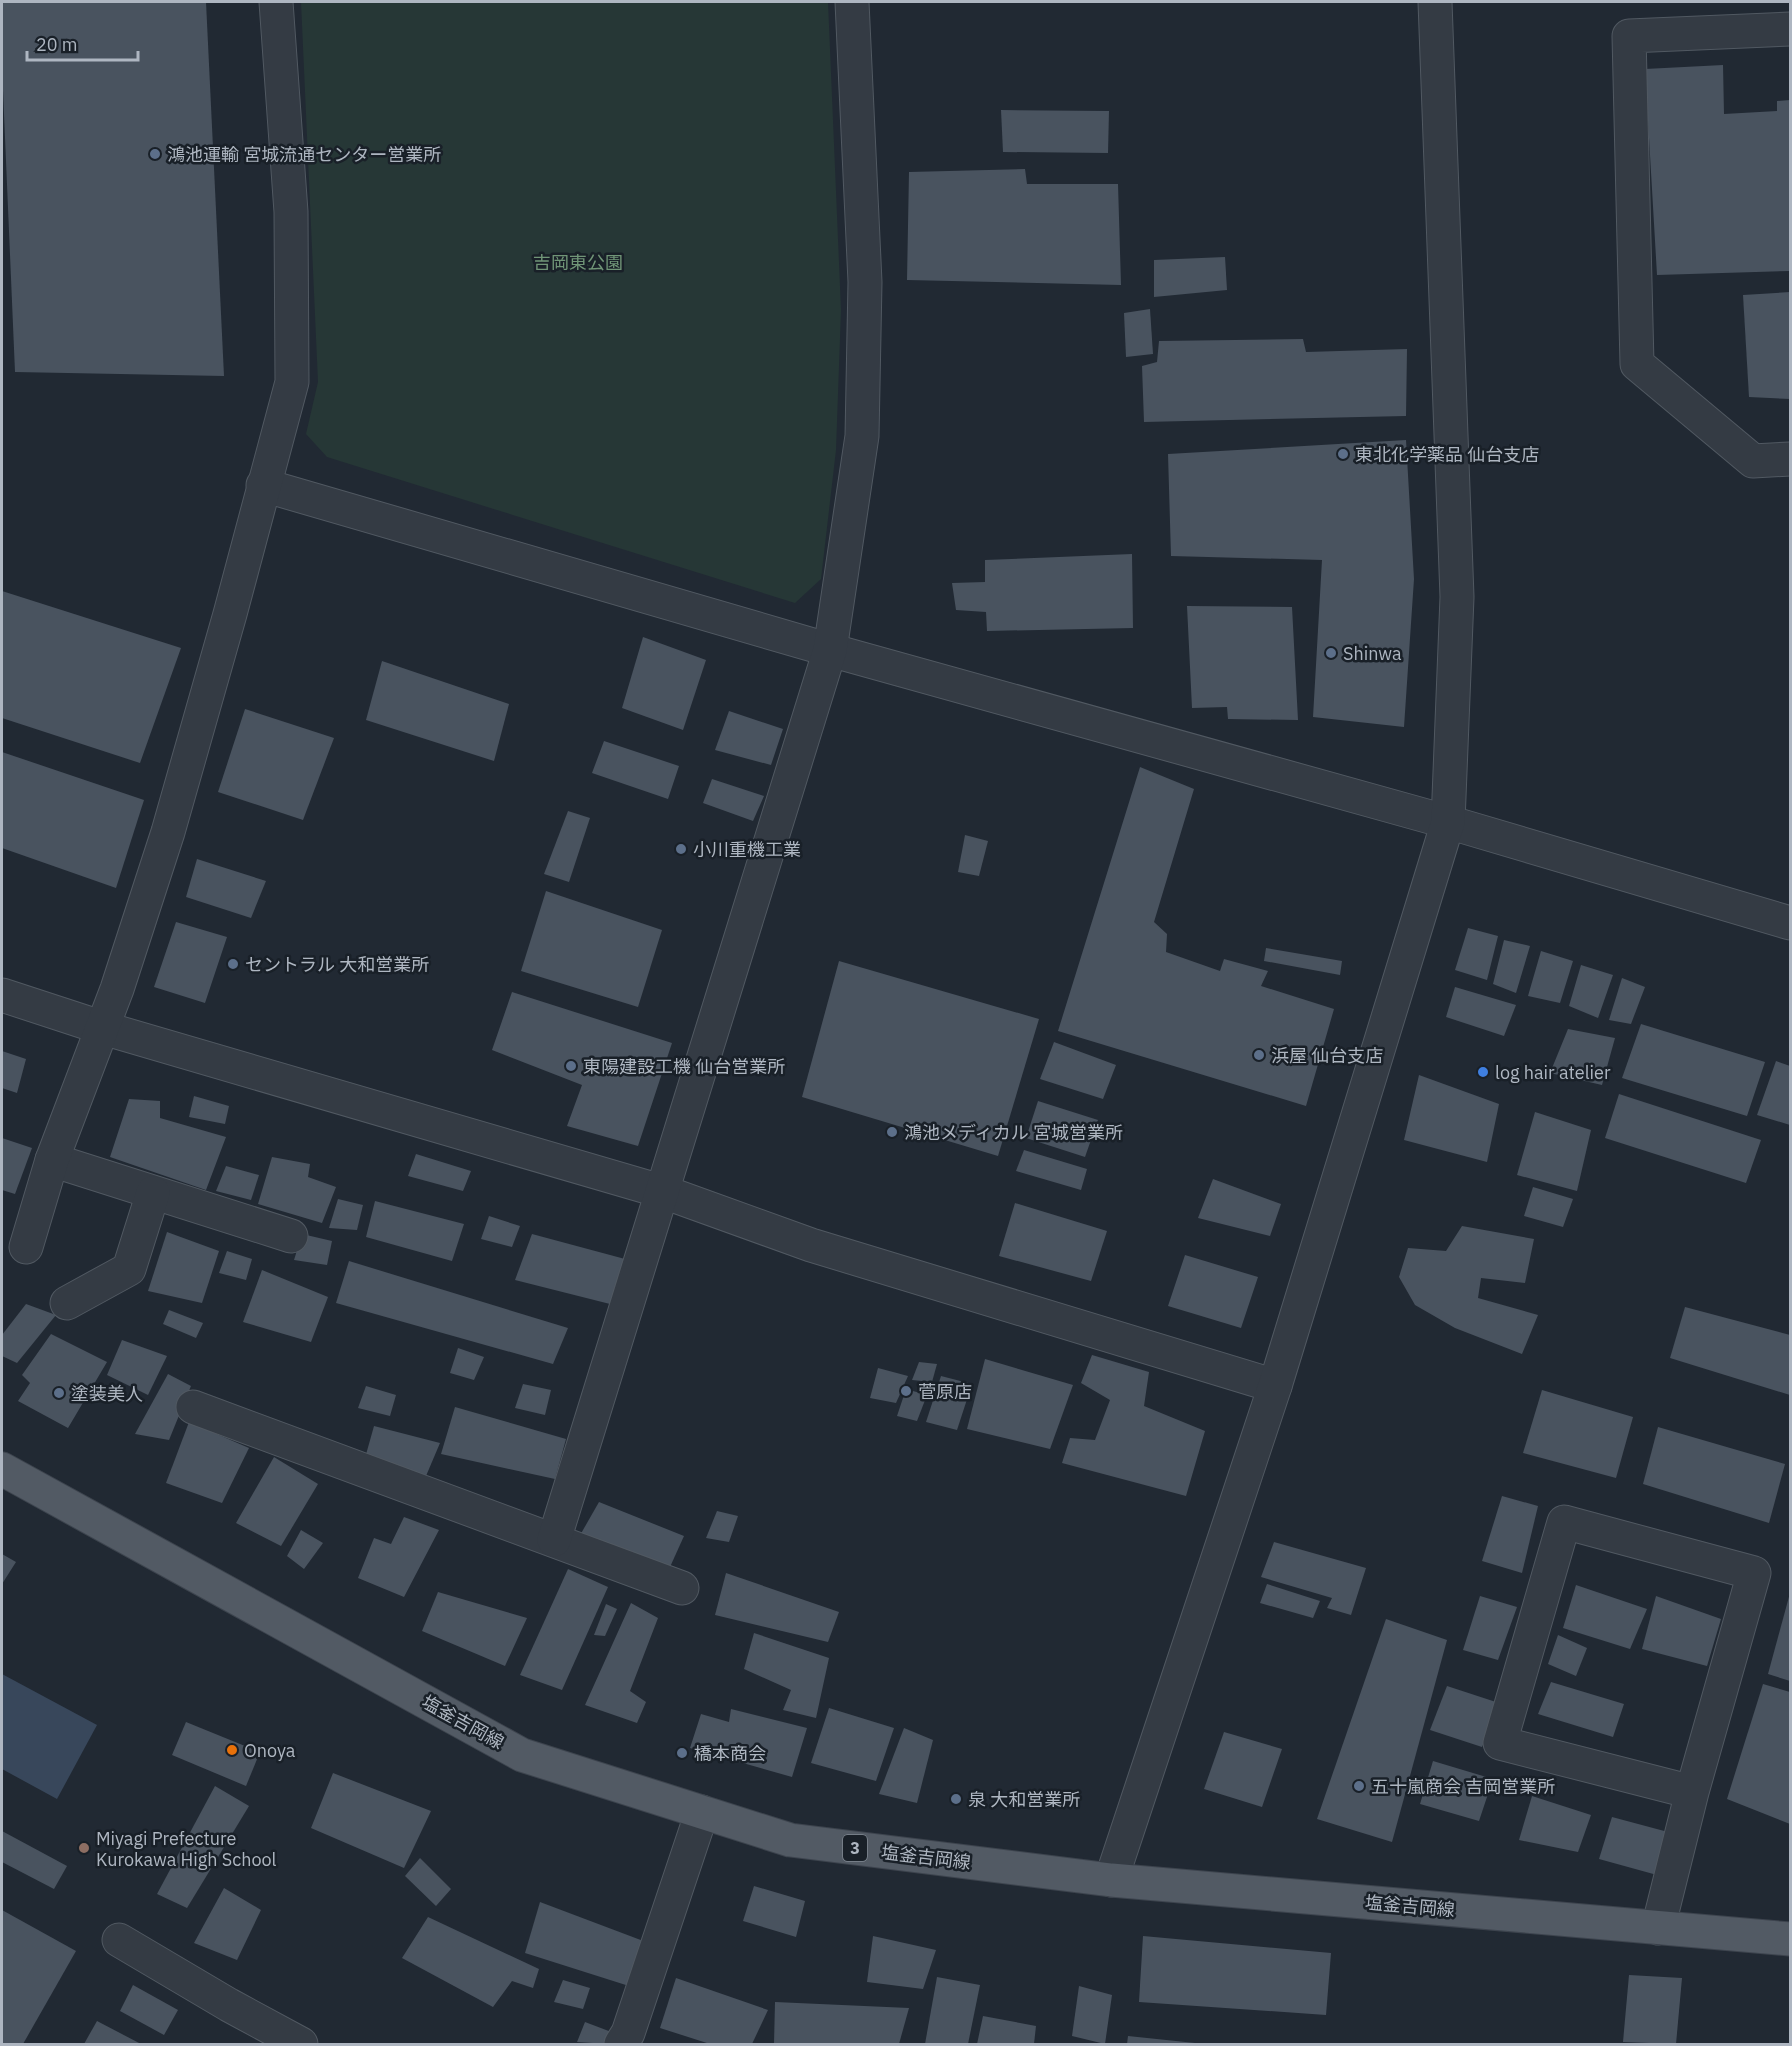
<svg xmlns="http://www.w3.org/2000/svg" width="1792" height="2046" viewBox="0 0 1792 2046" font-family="'IBM Plex Sans','Noto Sans JP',sans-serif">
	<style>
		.green { fill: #263736 }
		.water { fill: #38475b }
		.building { fill: #49535f }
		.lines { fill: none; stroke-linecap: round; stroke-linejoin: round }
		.minor-casing { stroke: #515962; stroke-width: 35 }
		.major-casing { stroke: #3d444e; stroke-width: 35 }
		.minor { stroke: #343b44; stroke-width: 33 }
		.major { stroke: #525a64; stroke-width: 33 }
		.service-dot { fill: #5c6f8a; stroke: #192028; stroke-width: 2 }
		.shop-dot { fill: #3f7fe0; stroke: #192028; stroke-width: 2 }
		.food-dot { fill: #e8710a; stroke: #192028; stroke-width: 2 }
		.education-dot { fill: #8d6e63; stroke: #192028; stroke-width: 2 }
		.labels { text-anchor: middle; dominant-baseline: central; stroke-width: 5; stroke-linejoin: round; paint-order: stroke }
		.shield { fill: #192028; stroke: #818993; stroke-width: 1.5 }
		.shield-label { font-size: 16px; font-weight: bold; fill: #aeb6c1 }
		.poi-label { font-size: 18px; fill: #aeb6c1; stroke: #192028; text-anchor: start }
		.park-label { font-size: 18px; fill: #709577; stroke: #192028 }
		.street-label { font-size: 18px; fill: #aeb6c1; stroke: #192028 }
	</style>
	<rect width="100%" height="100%" fill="#212933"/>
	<polygon class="green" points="301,2 828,2 841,310 836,450 821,579 795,603 327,457 306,434 318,382"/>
	<polygon class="water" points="2,1674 97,1725 57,1799 2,1769"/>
	<g class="building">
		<polygon points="2,2 206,2 224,376 15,372 2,67"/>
		<polygon points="1723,65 1724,114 1777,111 1777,101 1790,100 1790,271 1657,275 1645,69"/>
		<polygon points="1001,110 1109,111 1108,153 1003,152"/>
		<polygon points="1025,169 1027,184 1118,184 1121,285 907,280 909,172"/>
		<polygon points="1225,257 1227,290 1154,297 1154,260"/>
		<polygon points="1790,292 1790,399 1749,397 1743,295"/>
		<polygon points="1150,309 1153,354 1126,357 1124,313"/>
		<polygon points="1303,339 1306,352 1407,349 1406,416 1144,422 1142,366 1157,362 1159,341"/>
		<polygon points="1406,440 1414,579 1404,727 1313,717 1322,560 1171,556 1168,454"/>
		<polygon points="1132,554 1133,628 987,631 986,612 956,610 952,583 985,582 985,560"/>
		<polygon points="2,591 181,648 140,763 2,718"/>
		<polygon points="1187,606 1292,607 1298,720 1228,719 1227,707 1192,708"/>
		<polygon points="643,637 706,660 683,730 622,708"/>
		<polygon points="382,661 509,704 494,761 366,720"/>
		<polygon points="245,709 334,738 303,820 218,792"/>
		<polygon points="729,711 783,729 771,765 715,750"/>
		<polygon points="604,741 679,766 668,799 592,773"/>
		<polygon points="2,752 144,800 116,888 2,848"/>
		<polygon points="1140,767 1194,789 1154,922 1167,934 1166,952 1220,971 1224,959 1268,971 1261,986 1334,1009 1306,1106 1058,1031"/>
		<polygon points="712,779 764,796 753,821 703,803"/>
		<polygon points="568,811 590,818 569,882 544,874"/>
		<polygon points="965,835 988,841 979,876 958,872"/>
		<polygon points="197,859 266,881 251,918 186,897"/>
		<polygon points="546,891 662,930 638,1007 521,971"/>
		<polygon points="176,922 227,937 205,1003 154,987"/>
		<polygon points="1468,928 1498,936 1487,980 1455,970"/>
		<polygon points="1504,940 1530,946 1516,993 1493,984"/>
		<polygon points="1266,948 1342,961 1340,975 1264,961"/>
		<polygon points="1541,951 1573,961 1560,1003 1528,996"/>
		<polygon points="839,961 1039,1019 998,1156 802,1097"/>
		<polygon points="1581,965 1613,975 1598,1018 1569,1006"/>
		<polygon points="1622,978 1645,987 1631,1024 1609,1020"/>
		<polygon points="1455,987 1516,1005 1504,1036 1446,1017"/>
		<polygon points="512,992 672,1043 638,1146 567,1126 582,1085 492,1050"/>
		<polygon points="1641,1024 1765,1062 1747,1116 1622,1078"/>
		<polygon points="1568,1029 1615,1038 1602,1085 1550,1073"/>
		<polygon points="1054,1042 1116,1065 1103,1099 1040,1079"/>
		<polygon points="2,1051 26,1059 17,1093 2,1088"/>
		<polygon points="1776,1061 1790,1066 1790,1125 1757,1115"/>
		<polygon points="1419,1075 1499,1104 1487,1162 1404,1140"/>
		<polygon points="1619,1094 1761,1140 1746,1183 1605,1138"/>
		<polygon points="194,1096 229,1106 225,1124 189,1117"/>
		<polygon points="129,1099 160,1101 160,1118 226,1137 206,1190 110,1157"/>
		<polygon points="1038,1101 1098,1120 1085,1157 1026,1138"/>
		<polygon points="1535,1112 1591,1130 1577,1191 1517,1175"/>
		<polygon points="2,1138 32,1148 15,1194 2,1190"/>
		<polygon points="1024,1150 1087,1169 1081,1190 1016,1171"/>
		<polygon points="416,1154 471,1171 463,1191 408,1176"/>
		<polygon points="272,1157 310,1164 308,1177 336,1187 322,1223 258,1204"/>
		<polygon points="226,1166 259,1175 251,1200 216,1191"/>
		<polygon points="1213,1179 1281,1204 1270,1236 1198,1218"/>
		<polygon points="1533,1187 1573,1199 1563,1227 1524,1216"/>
		<polygon points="338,1199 363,1205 357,1230 329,1228"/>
		<polygon points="375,1201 464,1224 452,1261 366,1237"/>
		<polygon points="1015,1203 1107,1231 1091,1281 999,1256"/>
		<polygon points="489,1216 520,1226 512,1247 481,1239"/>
		<polygon points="1462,1226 1534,1239 1525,1283 1481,1278 1478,1298 1538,1315 1522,1354 1455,1328 1415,1305 1399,1277 1408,1248 1446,1251"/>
		<polygon points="167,1232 219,1251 202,1303 148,1291"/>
		<polygon points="302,1234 332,1241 327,1265 294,1260"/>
		<polygon points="532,1234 625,1259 610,1304 515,1280"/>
		<polygon points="227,1251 252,1259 246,1280 219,1273"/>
		<polygon points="1185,1255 1258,1277 1241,1328 1168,1306"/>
		<polygon points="349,1261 568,1328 553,1364 336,1303"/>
		<polygon points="262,1270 328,1297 311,1342 243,1322"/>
		<polygon points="26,1304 56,1315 17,1363 2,1356 2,1335"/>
		<polygon points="1685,1307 1790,1335 1790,1395 1670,1358"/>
		<polygon points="169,1310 203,1323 196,1338 163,1324"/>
		<polygon points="51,1334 107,1362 68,1428 18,1401 30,1383 22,1375"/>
		<polygon points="122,1340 167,1356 148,1395 107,1375"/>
		<polygon points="458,1348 484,1357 474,1380 450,1373"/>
		<polygon points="1092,1355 1149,1372 1144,1406 1205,1431 1186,1496 1062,1463 1070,1438 1095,1440 1110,1400 1081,1383"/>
		<polygon points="985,1359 1073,1385 1050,1449 967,1429"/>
		<polygon points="919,1362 937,1364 932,1382 912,1380"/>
		<polygon points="878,1368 908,1376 896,1403 870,1398"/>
		<polygon points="168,1374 191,1386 169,1440 135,1434"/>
		<polygon points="941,1376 972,1384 957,1430 926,1422"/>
		<polygon points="523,1384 551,1390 545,1415 515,1408"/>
		<polygon points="366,1386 396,1395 390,1416 358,1408"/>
		<polygon points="906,1389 927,1395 917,1421 897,1416"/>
		<polygon points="1542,1390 1633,1417 1616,1478 1523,1453"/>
		<polygon points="455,1407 566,1439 555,1479 441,1454"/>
		<polygon points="189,1422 249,1448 222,1503 166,1483"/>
		<polygon points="374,1426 440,1443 426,1476 365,1458"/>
		<polygon points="1658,1427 1785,1464 1769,1523 1643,1484"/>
		<polygon points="274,1457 318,1484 281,1546 236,1523"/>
		<polygon points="1502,1496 1538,1506 1522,1573 1482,1561"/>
		<polygon points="599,1502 684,1536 670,1567 579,1537"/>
		<polygon points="717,1511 738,1516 729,1542 706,1538"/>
		<polygon points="404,1517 439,1530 404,1597 358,1578 374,1538 391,1544"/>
		<polygon points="301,1530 323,1543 304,1569 287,1556"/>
		<polygon points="1274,1542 1366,1568 1351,1615 1327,1608 1332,1598 1261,1577"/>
		<polygon points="2,1554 16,1562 2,1584"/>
		<polygon points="568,1569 608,1587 562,1690 520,1675"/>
		<polygon points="726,1573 839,1612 828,1642 715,1615"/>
		<polygon points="1267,1584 1320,1601 1313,1618 1260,1603"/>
		<polygon points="1576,1585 1647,1609 1630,1649 1563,1628"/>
		<polygon points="438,1592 527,1618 505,1666 422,1631"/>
		<polygon points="1790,1593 1790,1681 1768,1674"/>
		<polygon points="1480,1596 1517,1607 1498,1660 1463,1650"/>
		<polygon points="1656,1596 1721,1619 1707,1666 1642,1649"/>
		<polygon points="631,1603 658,1618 630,1691 646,1702 637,1723 585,1705"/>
		<polygon points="606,1604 617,1609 605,1636 594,1635"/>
		<polygon points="1386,1619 1447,1640 1392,1842 1317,1819"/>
		<polygon points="754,1633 829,1658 816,1718 783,1710 791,1690 744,1669"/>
		<polygon points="1558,1635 1587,1648 1576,1676 1548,1664"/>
		<polygon points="1551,1682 1624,1704 1613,1737 1538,1714"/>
		<polygon points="1763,1684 1790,1692 1790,1824 1727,1799"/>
		<polygon points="1447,1686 1499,1703 1482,1747 1430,1730"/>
		<polygon points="829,1708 894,1728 876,1781 811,1763"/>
		<polygon points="731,1709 807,1728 792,1777 690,1748 701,1714 729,1722"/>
		<polygon points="186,1722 260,1752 246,1786 172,1755"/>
		<polygon points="904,1728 933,1740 917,1803 879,1794"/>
		<polygon points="1224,1732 1282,1749 1262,1807 1204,1789"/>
		<polygon points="1433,1761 1493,1779 1479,1821 1420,1804"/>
		<polygon points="333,1773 431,1811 404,1868 311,1828"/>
		<polygon points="215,1786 249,1806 187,1908 157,1894"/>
		<polygon points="1532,1796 1591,1815 1578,1852 1519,1840"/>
		<polygon points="1612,1817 1668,1832 1657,1875 1599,1859"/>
		<polygon points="2,1831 67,1866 54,1889 2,1862"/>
		<polygon points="420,1858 451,1889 436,1906 405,1876"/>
		<polygon points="754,1886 805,1901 796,1937 743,1921"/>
		<polygon points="224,1888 261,1910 237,1960 194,1943"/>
		<polygon points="540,1902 646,1942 629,1986 525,1953"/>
		<polygon points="2,1910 76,1951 23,2044 2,2044"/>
		<polygon points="428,1917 539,1969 533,1988 512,1981 493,2007 402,1958"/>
		<polygon points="873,1936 936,1950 923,1989 867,1982"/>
		<polygon points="1143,1936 1331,1953 1326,2015 1139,2002"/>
		<polygon points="1629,1975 1682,1978 1676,2044 1623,2042"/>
		<polygon points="937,1977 980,1985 968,2044 925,2044"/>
		<polygon points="676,1978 768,2010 752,2044 710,2044 660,2028"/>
		<polygon points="563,1980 590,1988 583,2009 554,2002"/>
		<polygon points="133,1985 178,2010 164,2035 120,2011"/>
		<polygon points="1079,1986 1112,1995 1105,2044 1072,2036"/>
		<polygon points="775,2002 909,2008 899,2044 774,2044"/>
		<polygon points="983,2016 1036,2026 1034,2044 977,2044"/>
		<polygon points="97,2021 141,2044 84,2044"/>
		<polygon points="585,2022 614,2033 608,2044 577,2042"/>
		<polygon points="1128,2036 1195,2043 1195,2044 1127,2044"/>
	</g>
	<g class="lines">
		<g class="minor-casing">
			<g id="minor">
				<polyline points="1790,29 1629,36 1637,364 1753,461 1790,459"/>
				<polyline points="263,485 830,650 1448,822 1790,923"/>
				<polyline points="2,995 103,1028 664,1192 811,1245 1275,1386"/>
				<polyline points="52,1160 291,1236"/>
				<polyline points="26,1247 52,1160 117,989 168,832 230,614 292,382 291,212 276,2"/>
				<polyline points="67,1303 129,1269 153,1193"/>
				<polyline points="193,1407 682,1588"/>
				<polyline points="554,1540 830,650 862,436 865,282 852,2"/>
				<polyline points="1111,1880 1275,1386 1448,822 1457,597 1435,2"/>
				<polyline points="1658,1928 1692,1792 1754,1573 1564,1522 1500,1743 1692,1792"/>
				<polyline points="119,1940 229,2005 301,2044"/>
				<polyline points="621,2044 628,2033 702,1812"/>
			</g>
		</g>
		<g class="major-casing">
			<polyline id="major" points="2,1469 522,1755 790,1840 1111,1880 1790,1939"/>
		</g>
		<use href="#minor" class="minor"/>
		<use href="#major" class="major"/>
	</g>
	<g class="service-dot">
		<circle cx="155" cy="154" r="6"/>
		<circle cx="1343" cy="454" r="6"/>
		<circle cx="1331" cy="653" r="6"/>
		<circle cx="681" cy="849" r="6"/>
		<circle cx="233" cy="964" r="6"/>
		<circle cx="1259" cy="1055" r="6"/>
		<circle cx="571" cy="1066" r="6"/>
		<circle cx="892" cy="1132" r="6"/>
		<circle cx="906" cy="1391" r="6"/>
		<circle cx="59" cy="1393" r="6"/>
		<circle cx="682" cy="1753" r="6"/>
		<circle cx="1359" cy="1786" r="6"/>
		<circle cx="956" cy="1799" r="6"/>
	</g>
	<circle class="shop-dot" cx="1483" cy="1072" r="6"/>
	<circle class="food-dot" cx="232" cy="1750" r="6"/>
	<circle class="education-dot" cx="84" cy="1848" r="6"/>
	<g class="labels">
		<rect class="shield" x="843" y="1835" width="24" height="26" rx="4.5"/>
		<g class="shield-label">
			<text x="855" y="1848">3</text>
		</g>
		<g class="poi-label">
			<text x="167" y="154">鴻池運輸 宮城流通センター営業所</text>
			<text x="1355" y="454">東北化学薬品 仙台支店</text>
			<text x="1343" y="653">Shinwa</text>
			<text x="693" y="849">小川重機工業</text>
			<text x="245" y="964">セントラル 大和営業所</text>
			<text x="1271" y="1055">浜屋 仙台支店</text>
			<text x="583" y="1066">東陽建設工機 仙台営業所</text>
			<text x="1495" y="1072">log hair atelier</text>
			<text x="904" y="1132">鴻池メディカル 宮城営業所</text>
			<text x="918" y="1391">菅原店</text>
			<text x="71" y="1393">塗装美人</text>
			<text x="244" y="1750">Onoya</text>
			<text x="694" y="1753">橋本商会</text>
			<text x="1371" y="1786">五十嵐商会 吉岡営業所</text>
			<text x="968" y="1799">泉 大和営業所</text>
			<text x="96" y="1838">Miyagi Prefecture<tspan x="96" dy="21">Kurokawa High School</tspan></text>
		</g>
		<g class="park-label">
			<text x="578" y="262">吉岡東公園</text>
		</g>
		<g class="street-label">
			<text transform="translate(463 1722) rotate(29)">塩釜吉岡線</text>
			<text transform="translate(926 1857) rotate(7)">塩釜吉岡線</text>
			<text transform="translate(1410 1906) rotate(5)">塩釜吉岡線</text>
		</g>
	</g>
	<rect width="1792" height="2046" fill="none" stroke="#aeb6c1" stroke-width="6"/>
	<path d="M27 51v9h111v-9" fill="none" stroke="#aeb6c1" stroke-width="3"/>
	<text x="36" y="51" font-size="18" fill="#aeb6c1" stroke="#192028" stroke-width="4.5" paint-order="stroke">20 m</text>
</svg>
